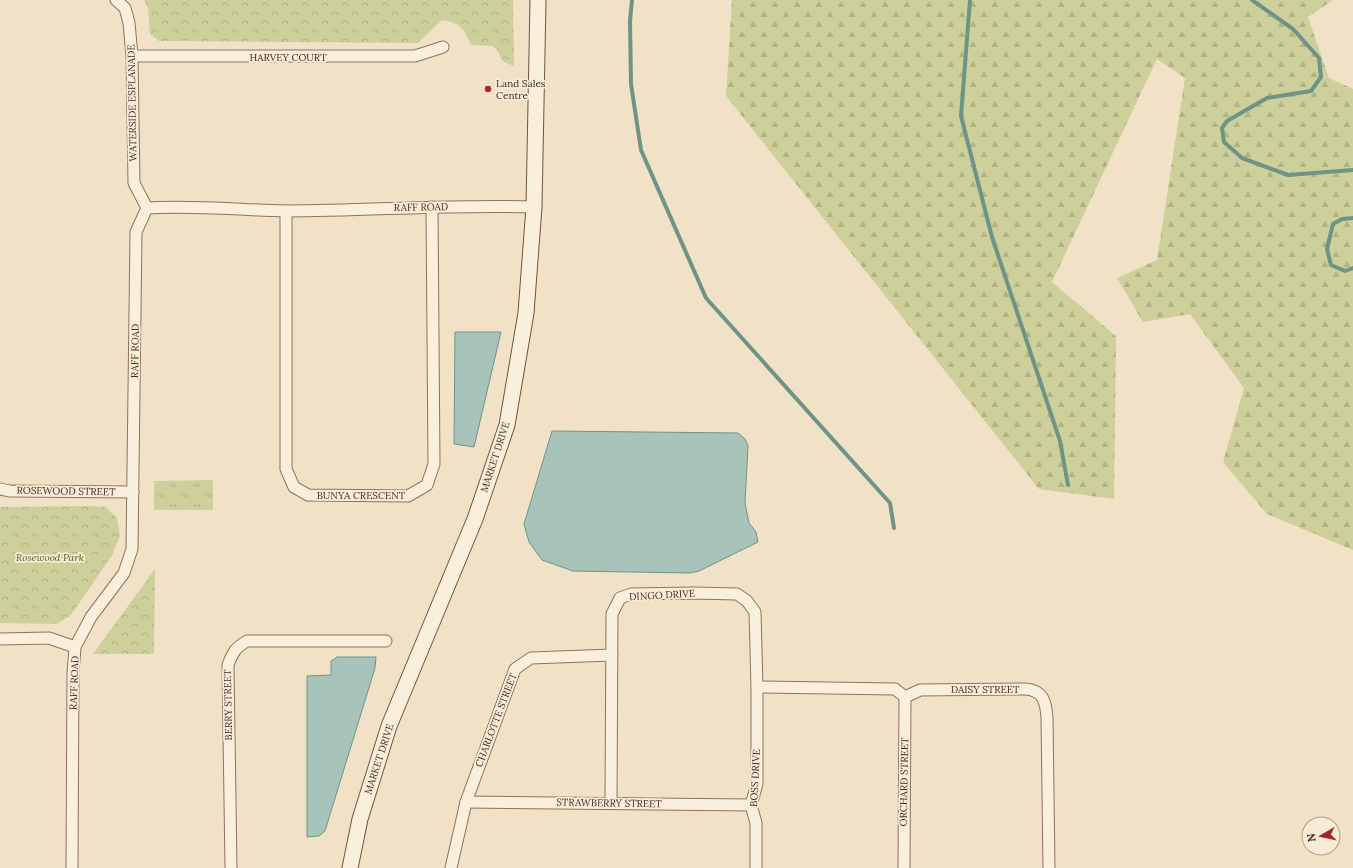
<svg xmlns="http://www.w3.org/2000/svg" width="1353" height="868" viewBox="0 0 1353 868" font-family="Lora,serif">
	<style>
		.grass { fill: url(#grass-tufts) }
		.forest { fill: url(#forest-firs) }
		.park { fill: url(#park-crowns) }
		.water { fill: #a8c4ba; stroke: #6e9488 }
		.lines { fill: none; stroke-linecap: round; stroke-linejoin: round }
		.stream { stroke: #6e9488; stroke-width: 4 }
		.street-casing { stroke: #8e735b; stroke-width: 13 }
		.secondary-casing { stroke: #70543e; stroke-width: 17 }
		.street { stroke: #faefdb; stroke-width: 11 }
		.secondary { stroke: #faefdb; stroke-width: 15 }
		.poi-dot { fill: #a02830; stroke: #f8ecd7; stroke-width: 1.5 }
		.labels { text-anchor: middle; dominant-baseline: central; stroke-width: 3.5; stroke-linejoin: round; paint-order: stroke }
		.street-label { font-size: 10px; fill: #3d2c1f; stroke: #f8ecd7 }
		.poi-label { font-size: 10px; fill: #3d2c1f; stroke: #f8ecd7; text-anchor: start }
		.park-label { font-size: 10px; font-style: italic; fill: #505b25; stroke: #f8ecd7 }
	</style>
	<defs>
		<pattern id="grass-tufts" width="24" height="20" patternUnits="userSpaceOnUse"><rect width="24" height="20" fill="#cdd09a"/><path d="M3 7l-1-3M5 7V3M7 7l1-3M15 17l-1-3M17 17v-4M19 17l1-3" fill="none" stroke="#b1b384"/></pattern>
		<pattern id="forest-firs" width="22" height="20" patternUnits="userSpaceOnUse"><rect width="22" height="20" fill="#cdd09a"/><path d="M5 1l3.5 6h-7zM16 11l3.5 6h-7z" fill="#b1b384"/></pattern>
		<pattern id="park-crowns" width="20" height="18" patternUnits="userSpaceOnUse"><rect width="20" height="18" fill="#cdd09a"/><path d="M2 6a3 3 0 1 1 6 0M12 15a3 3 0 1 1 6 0" fill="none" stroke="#b1b384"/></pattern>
	</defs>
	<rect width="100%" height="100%" fill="#f1e2c7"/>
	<polygon class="grass" points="213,480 213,510 154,510 154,481"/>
	<polygon class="forest" points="732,0 1333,0 1308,17 1329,78 1353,89 1353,550 1267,514 1223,462 1244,388 1190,314 1143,322 1117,278 1157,260 1185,78 1157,59 1052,282 1116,336 1114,499 1039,489 726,96"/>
	<g class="park">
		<path d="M144,0H513L514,66L504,62L500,57L497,49L492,46L471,45C464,29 461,23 442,20L418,43L159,41L150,34L148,8Z"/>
		<polygon points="89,506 105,507 117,518 120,536 111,557 71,615 57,624 0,623 0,507"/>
		<polygon points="155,569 154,654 93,654"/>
	</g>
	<g class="water">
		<polygon points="455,332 501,332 474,447 454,444"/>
		<polygon points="552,431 738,433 745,439 748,446 745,503 749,523 756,532 758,542 699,571 690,573 573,571 542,560 529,542 524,524"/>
		<polygon points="337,657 376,657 375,668 325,831 319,836 307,837 307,676 331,675 331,661"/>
	</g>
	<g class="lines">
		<g class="stream">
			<polyline points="632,0 630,21 631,84 641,150 706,298 890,503 894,528"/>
			<polyline points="970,0 961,116 992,237 1060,441 1068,485"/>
			<polyline points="1252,0 1293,29 1319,58 1321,77 1311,91 1267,98 1227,121 1222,128 1224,142 1242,158 1288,175 1353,170"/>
			<polyline points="1353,218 1342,219 1333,224 1327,249 1331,265 1345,271 1353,268"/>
		</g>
		<g class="street-casing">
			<g id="street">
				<polyline points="116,0 125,8 129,23 132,56 134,183 147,208"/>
				<polyline points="132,56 415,56 443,47"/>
				<polyline points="286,211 286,469 294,487 308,495 408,496 427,485 434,464 432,207"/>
				<polyline points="0,489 10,491 133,492"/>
				<polyline points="0,639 49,638 75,647"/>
				<path d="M757,687L895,689L905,697L920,690L1025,689C1044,690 1046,703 1047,718L1049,868"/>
				<polyline points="466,802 751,805"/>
				<polyline points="611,802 612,614 620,598 631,594 693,593 737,594 747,601 755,612 757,687 757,784 751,805 756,823 756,868"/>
				<path d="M72,868L73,673L75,647L91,617L124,573L132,549L136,232L147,208C193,205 240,210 286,211C369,211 452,204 534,207"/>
				<path d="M231,868L228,665C233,652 235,648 247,641H386"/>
				<polyline points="451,868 466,802 515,669 531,658 612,655"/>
				<polyline points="904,868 905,697"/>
			</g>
		</g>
		<g class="secondary-casing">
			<polyline id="secondary" points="350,868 360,819 389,726 475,519 507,425 526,313 534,207 538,0"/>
		</g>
		<use href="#street" class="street"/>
		<use href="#secondary" class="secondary"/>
	</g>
	<circle class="poi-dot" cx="488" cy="89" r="4"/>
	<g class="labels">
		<g class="street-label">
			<text x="288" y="57">HARVEY COURT</text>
			<text transform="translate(132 103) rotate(-91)">WATERSIDE ESPLANADE</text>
			<text transform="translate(421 207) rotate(-1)">RAFF ROAD</text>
			<text transform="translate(135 351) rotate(-89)">RAFF ROAD</text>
			<text transform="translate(495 457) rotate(-72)">MARKET DRIVE</text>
			<text transform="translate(66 491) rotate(1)">ROSEWOOD STREET</text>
			<text x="361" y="495">BUNYA CRESCENT</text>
			<text transform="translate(662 595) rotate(-3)">DINGO DRIVE</text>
			<text transform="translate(74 683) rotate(-88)">RAFF ROAD</text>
			<text x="985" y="689">DAISY STREET</text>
			<text transform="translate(228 705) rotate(-91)">BERRY STREET</text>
			<text transform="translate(496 720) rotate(-69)">CHARLOTTE STREET</text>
			<text transform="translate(379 759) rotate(-72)">MARKET DRIVE</text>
			<text transform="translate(755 778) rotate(-87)">BOSS DRIVE</text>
			<text transform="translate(904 782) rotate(-89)">ORCHARD STREET</text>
			<text transform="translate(609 803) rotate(1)">STRAWBERRY STREET</text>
		</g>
		<g class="poi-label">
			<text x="496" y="83">Land Sales<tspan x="496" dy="12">Centre</tspan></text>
		</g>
		<g class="park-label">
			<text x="50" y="557">Rosewood Park</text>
		</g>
	</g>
	<g transform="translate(1321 836) rotate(261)"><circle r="19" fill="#f8ecd7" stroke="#ad9f8d"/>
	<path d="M0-3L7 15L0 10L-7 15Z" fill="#a02830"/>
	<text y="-6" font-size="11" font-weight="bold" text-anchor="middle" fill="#3d2c1f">N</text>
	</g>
</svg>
